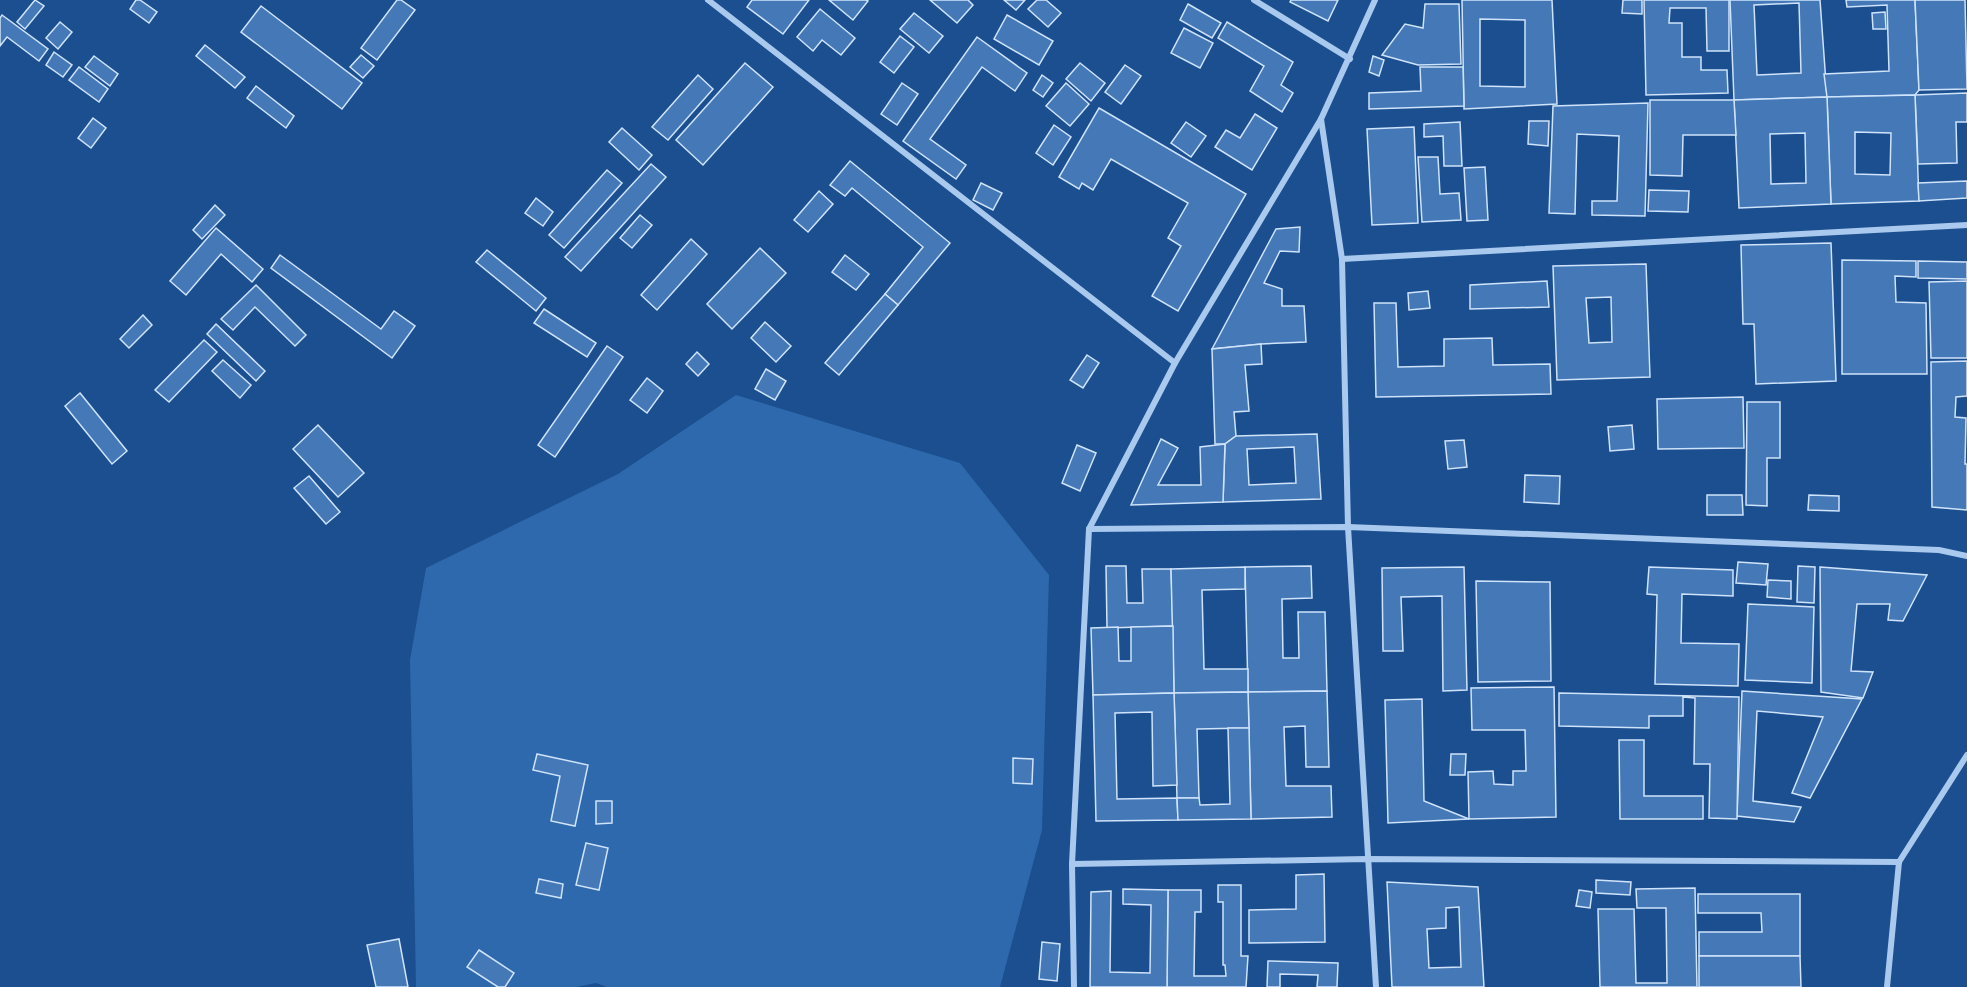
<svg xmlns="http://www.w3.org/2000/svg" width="1967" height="987" viewBox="0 0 1967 987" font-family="'Archivo Narrow',sans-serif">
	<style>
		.green { fill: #2e69ad }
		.building { fill: #4478b7; stroke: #cfe3fa; stroke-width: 1.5; fill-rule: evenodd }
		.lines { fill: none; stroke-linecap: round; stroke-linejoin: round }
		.minor { stroke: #a9c9ee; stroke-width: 6 }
	</style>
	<rect width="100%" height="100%" fill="#1b4f8f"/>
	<polygon class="green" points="736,395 960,463 1049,575 1042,830 1000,987 607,987 596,983 576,987 416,987 410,660 426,568 618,474"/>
	<g class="building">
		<polygon points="35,0 44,6 25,29 17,22"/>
		<polygon points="136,0 140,0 157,12 149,23 130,9"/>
		<polygon points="397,0 401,0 415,10 377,60 361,48"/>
		<polygon points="752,0 809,0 783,34 747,7"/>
		<polygon points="829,0 866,0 868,1 853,20"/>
		<polygon points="930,0 968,0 973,5 957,23"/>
		<polygon points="1004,0 1025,0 1016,10"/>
		<polygon points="1037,0 1046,0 1061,13 1048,27 1028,9"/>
		<polygon points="1291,0 1338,0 1328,21 1290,2"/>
		<path d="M1462,0H1552L1557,104L1464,109ZM1480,19L1525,20V87L1480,86Z"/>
		<polygon points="1623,0 1642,0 1642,14 1622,13"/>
		<polygon points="1644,0 1729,0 1729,51 1707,51 1706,8 1670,8 1669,23 1682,23 1682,57 1701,57 1701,70 1727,70 1728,93 1646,95"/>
		<path d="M1730,0H1820L1827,97L1734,100ZM1799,3L1801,73L1757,75L1754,5Z"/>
		<polygon points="1846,0 1915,0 1919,90 1915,95 1827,97 1824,74 1889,71 1887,5 1847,7"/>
		<polygon points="1915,0 1965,0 1967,89 1919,90"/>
		<polygon points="1188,4 1221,23 1212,38 1180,20"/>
		<polygon points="1425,4 1459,4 1461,64 1418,65 1382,55 1405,24 1423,28"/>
		<polygon points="261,6 362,83 342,109 241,32"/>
		<polygon points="820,9 855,38 841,55 822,40 813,51 797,37"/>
		<polygon points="1885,12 1886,29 1873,29 1872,13"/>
		<polygon points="914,13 943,36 929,53 900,29"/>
		<polygon points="2,15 48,49 39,61 7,37 0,46 0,18"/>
		<polygon points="1007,15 1053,41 1039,65 994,39"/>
		<polygon points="60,22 72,32 58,49 46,38"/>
		<polygon points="1227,22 1293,62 1281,85 1293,93 1282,112 1250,91 1264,66 1218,38"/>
		<polygon points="1184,28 1213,43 1200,68 1171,53"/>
		<polygon points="900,36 914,47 894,73 880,62"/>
		<polygon points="977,37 1027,73 1015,91 982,67 930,139 966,165 956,179 903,141"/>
		<polygon points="205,45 245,77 235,88 196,56"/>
		<polygon points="54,52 72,65 63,77 46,65"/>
		<polygon points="361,55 374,66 363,78 350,67"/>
		<polygon points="94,56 118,74 110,86 85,67"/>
		<polygon points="1373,56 1384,60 1379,76 1369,72"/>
		<polygon points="745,63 773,87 703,165 676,140"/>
		<polygon points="1080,63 1105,83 1091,101 1066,79"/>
		<polygon points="1125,65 1141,76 1121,104 1105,92"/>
		<polygon points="79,67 108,89 99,102 69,80"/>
		<polygon points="1420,67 1463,67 1464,106 1369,109 1369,93 1421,91"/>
		<polygon points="698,75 713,89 668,140 652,127"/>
		<polygon points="1042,75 1053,83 1043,97 1033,90"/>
		<polygon points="902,83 918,94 897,125 881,114"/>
		<polygon points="1066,83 1089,104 1070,126 1046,106"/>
		<polygon points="256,86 294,116 286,128 247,98"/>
		<polygon points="1967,93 1967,122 1956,122 1957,163 1918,164 1915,95"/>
		<path d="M1915,95L1919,201L1831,204L1827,97ZM1855,132L1891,133L1890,175L1855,174Z"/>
		<path d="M1827,97L1831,204L1739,208L1734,100ZM1805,133L1806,183L1771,184L1770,134Z"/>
		<polygon points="1650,100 1734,100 1736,135 1683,135 1682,176 1650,175"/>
		<polygon points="1648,103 1645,216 1592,215 1592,201 1617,201 1619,136 1577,134 1575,214 1549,213 1553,106"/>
		<polygon points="1099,108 1246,194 1178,311 1152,296 1181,246 1168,238 1188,203 1111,159 1093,190 1082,183 1079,189 1059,177"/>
		<polygon points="1255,114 1277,128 1252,170 1215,147 1226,130 1240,138"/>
		<polygon points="93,118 106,128 91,148 78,138"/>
		<polygon points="1529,121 1549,121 1548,146 1528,144"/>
		<polygon points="1186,122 1206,136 1191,157 1171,143"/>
		<polygon points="1460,122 1462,166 1444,166 1443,136 1424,137 1424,124"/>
		<polygon points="1054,125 1071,137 1053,165 1036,153"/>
		<polygon points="1414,127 1418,223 1372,225 1367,129"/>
		<polygon points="622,128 652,155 639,170 609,142"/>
		<polygon points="1418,157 1438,157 1440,194 1459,193 1461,220 1422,222"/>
		<polygon points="850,161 950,243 898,305 885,294 923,247 852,188 845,196 830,185"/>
		<polygon points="651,164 666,177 581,271 565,257"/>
		<polygon points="1485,167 1488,220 1467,221 1464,168"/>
		<polygon points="607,170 622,183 564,248 549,235"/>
		<polygon points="1967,181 1967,198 1919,201 1918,183"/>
		<polygon points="981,183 1002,193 993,210 973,200"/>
		<polygon points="1649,190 1689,191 1688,212 1648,211"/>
		<polygon points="819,191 833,204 808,232 794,220"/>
		<polygon points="536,198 553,212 543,226 525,213"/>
		<polygon points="215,205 225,215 202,239 193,230"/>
		<polygon points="640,215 652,225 632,248 620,238"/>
		<polygon points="1300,227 1299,252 1280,251 1264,283 1282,289 1282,306 1304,306 1306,342 1261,344 1212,349 1276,229"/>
		<polygon points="216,228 263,269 252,282 221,254 186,295 170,281"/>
		<polygon points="691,239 707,254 657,310 641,295"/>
		<polygon points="1831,243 1836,381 1756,384 1754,324 1743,324 1741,245"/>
		<polygon points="760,248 786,273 732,329 707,304"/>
		<polygon points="487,250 546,298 536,311 476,262"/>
		<polygon points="280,255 381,329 394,311 415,326 392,358 271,268"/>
		<polygon points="845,255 869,274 856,290 832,272"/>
		<polygon points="1842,260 1916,261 1916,277 1895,276 1896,302 1926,303 1927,374 1842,374"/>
		<polygon points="1918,261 1967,262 1967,279 1918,278"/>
		<path d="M1646,264L1650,377L1557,380L1553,266ZM1611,297L1612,342L1589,343L1586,298Z"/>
		<polygon points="1547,281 1549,307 1470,309 1470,285"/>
		<polygon points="1967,281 1967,358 1931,358 1929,282"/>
		<polygon points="256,285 306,335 295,346 255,307 233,330 221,319"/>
		<polygon points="1428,291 1430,308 1409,310 1408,293"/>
		<polygon points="885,294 898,305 839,375 825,363"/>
		<polygon points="1374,303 1396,303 1398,367 1444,366 1444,339 1492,338 1493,365 1550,364 1551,394 1376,397"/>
		<polygon points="544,309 596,343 587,357 534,323"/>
		<polygon points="143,315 152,325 129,348 120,339"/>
		<polygon points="765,322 791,346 776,362 751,338"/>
		<polygon points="216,324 265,371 256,381 207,334"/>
		<polygon points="204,340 217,352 169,402 155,390"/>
		<polygon points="1261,344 1262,364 1245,365 1249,411 1234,412 1236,436 1225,444 1215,444 1212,349"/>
		<polygon points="607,346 623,357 555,457 538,445"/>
		<polygon points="697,352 709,364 698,376 686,364"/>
		<polygon points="1087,355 1099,363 1083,388 1070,380"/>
		<polygon points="223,360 251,385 240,398 212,371"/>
		<polygon points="1967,361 1967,396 1956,397 1955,417 1966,418 1965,464 1967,464 1967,510 1932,507 1931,362"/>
		<polygon points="766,369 786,381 775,400 755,389"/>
		<polygon points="647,378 663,391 647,413 630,400"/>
		<polygon points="80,393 127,451 112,464 65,406"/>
		<polygon points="1743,397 1744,448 1658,449 1657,399"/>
		<polygon points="1747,402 1780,402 1780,458 1767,458 1767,506 1746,505"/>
		<polygon points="318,425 364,473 338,497 293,449"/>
		<polygon points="1632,425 1634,449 1610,451 1608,427"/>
		<path d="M1317,434L1321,499L1223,502L1225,444L1236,436ZM1294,447L1296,483L1249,485L1247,449Z"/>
		<polygon points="1161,439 1178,448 1158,485 1201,485 1200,447 1225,444 1223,502 1131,505"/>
		<polygon points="1464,440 1467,467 1448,469 1445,441"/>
		<polygon points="1077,445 1096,453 1080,491 1062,483"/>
		<polygon points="1525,475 1560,476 1559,504 1524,502"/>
		<polygon points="309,476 340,512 326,524 294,488"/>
		<polygon points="1707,495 1742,495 1743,515 1707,515"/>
		<polygon points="1809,495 1839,496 1839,511 1808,510"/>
		<polygon points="1738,562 1768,564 1766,585 1736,583"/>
		<polygon points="1106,566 1126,566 1127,603 1143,603 1142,569 1171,569 1173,626 1107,628"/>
		<polygon points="1311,566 1312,598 1282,599 1283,658 1299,658 1298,612 1325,612 1327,691 1248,692 1245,567"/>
		<polygon points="1798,566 1815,567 1814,603 1797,602"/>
		<polygon points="1245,567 1245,589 1202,590 1204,669 1248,669 1248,692 1174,693 1171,569"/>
		<polygon points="1464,567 1467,690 1443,691 1442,596 1401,597 1403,651 1383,651 1382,568"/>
		<polygon points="1649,567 1733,570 1733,596 1682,594 1681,643 1739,644 1738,686 1655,684 1657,595 1647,594"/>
		<polygon points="1820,567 1927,575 1903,621 1888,620 1890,604 1857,604 1851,671 1873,672 1863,698 1821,692"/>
		<polygon points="1768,580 1791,581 1791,599 1767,597"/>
		<polygon points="1476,581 1550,582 1551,681 1478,682"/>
		<polygon points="1748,604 1814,607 1812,683 1745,680"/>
		<polygon points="1173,626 1174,693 1093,695 1091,628 1118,627 1119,661 1131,661 1131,627"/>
		<polygon points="1554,687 1556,817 1469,819 1468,772 1493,771 1494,784 1513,785 1513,771 1526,771 1525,730 1472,730 1471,688"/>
		<polygon points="1327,691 1329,767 1306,767 1305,726 1284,727 1286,786 1331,786 1332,817 1251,819 1248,692"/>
		<polygon points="1742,691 1862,699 1810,798 1792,793 1823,717 1757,711 1753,801 1801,807 1794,822 1737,816"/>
		<polygon points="1248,692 1249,728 1197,729 1199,798 1177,798 1174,693"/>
		<polygon points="1174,693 1177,785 1153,786 1152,712 1115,713 1117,799 1177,798 1178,820 1096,821 1093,695"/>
		<polygon points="1559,693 1739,697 1737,819 1709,818 1710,764 1694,764 1695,698 1683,697 1683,716 1649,716 1649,728 1559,726"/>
		<polygon points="1422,699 1424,801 1469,819 1388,823 1385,700"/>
		<polygon points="1228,728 1249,728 1251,819 1178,820 1177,798 1199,798 1200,805 1230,804"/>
		<polygon points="1619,740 1644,740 1644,796 1703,796 1703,819 1620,819"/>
		<polygon points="537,754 588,765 575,826 551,821 560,776 533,770"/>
		<polygon points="1451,754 1466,754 1465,775 1450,775"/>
		<polygon points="1013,758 1033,759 1032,784 1013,783"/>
		<polygon points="596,801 612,801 612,823 596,824"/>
		<polygon points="586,843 608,848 599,890 576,885"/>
		<polygon points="1324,874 1325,942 1249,943 1249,910 1296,909 1296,875"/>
		<polygon points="539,879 563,884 561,898 536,893"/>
		<polygon points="1596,880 1631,882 1630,895 1596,893"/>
		<path d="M1387,882L1478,887L1484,987H1392ZM1459,907L1461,967L1429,968L1427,929L1446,928V908Z"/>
		<polygon points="1218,885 1241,885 1241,956 1248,956 1246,987 1167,987 1168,890 1201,890 1201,912 1195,912 1194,976 1226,976 1225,965 1223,965 1223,902 1218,902"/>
		<polygon points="1695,888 1697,987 1600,987 1598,909 1634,909 1636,983 1667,983 1666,908 1637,908 1636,889"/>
		<polygon points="1123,889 1168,890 1167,987 1090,987 1091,892 1111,891 1110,972 1150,973 1151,905 1123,904"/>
		<polygon points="1579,890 1592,892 1590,908 1576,906"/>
		<polygon points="1698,894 1800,894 1800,956 1699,956 1699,932 1762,932 1761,913 1698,913"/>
		<polygon points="399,939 408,987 376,987 367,945"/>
		<polygon points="1042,942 1060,944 1057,981 1039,979"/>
		<polygon points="479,950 514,973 505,987 498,987 467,967"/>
		<polygon points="1699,956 1800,956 1801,987 1699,987"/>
		<polygon points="1268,961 1338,963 1337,987 1317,987 1318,975 1280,974 1280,987 1267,987"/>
	</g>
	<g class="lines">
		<g class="minor">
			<polyline points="708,0 1175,363"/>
			<polyline points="1254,0 1350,59"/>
			<polyline points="1321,119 1342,259 1348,527 1376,987"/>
			<polyline points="1342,259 1967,225"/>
			<polyline points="1089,529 1348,527 1939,550 1967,556"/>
			<polyline points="1072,864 1367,859 1899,862"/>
			<polyline points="1074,987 1072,864 1089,529 1175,363 1321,119 1375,0"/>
			<polyline points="1887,987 1899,862 1967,755"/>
		</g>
	</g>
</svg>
